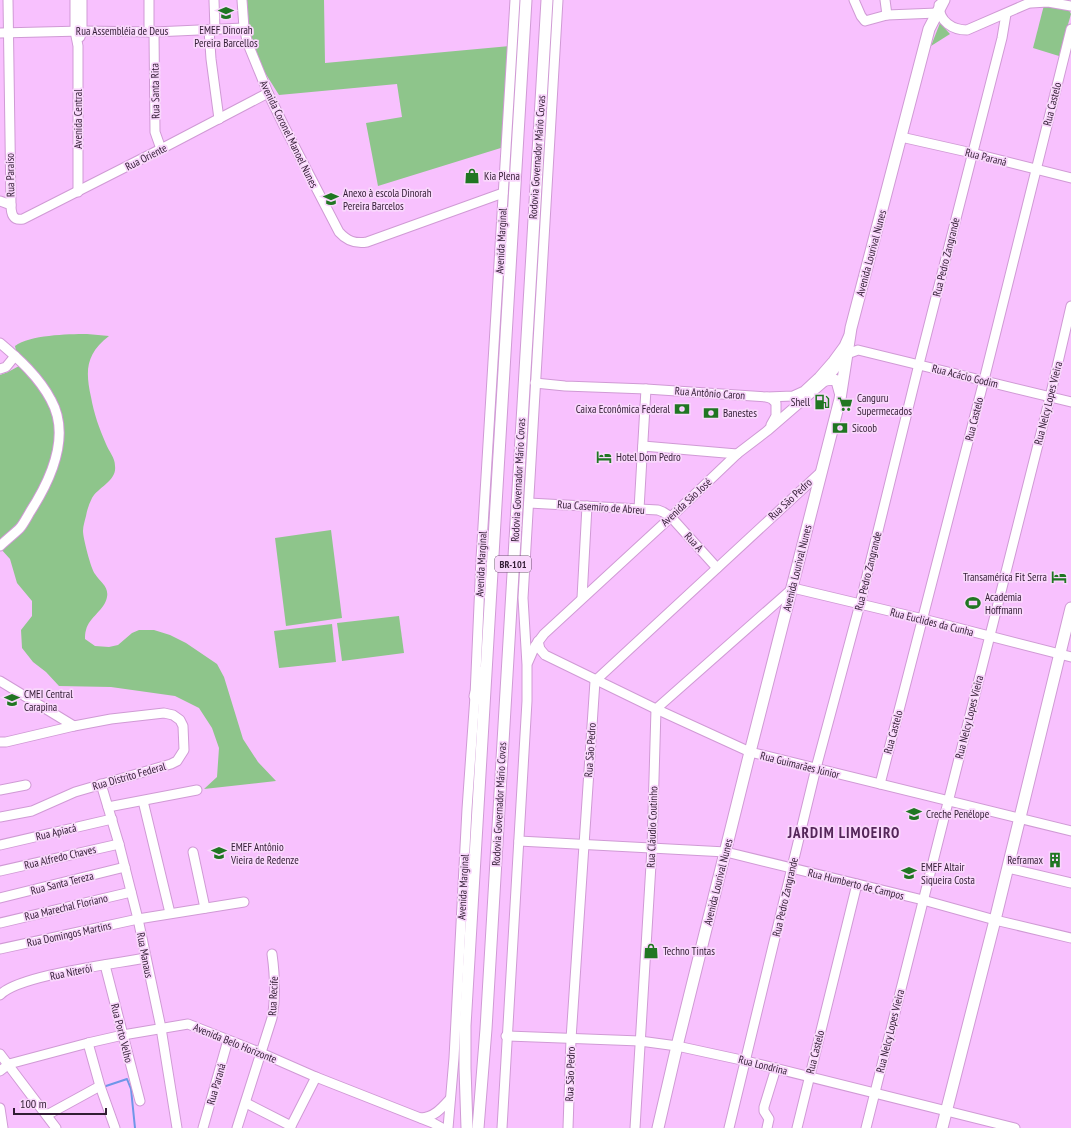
<svg xmlns="http://www.w3.org/2000/svg" width="1071" height="1128" viewBox="0 0 1071 1128" font-family="'PT Sans Narrow',sans-serif">
	<style>
		.green { fill: #8ec58b }
		.lines { fill: none; stroke-linecap: round; stroke-linejoin: round }
		.stream { stroke: #6e96e8; stroke-width: 2 }
		.minor-casing { stroke: #d09ad5; stroke-width: 11 }
		.major-casing { stroke: #d09ad5; stroke-width: 13 }
		.minor { stroke: #fff; stroke-width: 9 }
		.major { stroke: #fff; stroke-width: 11 }
		.labels { text-anchor: middle; dominant-baseline: central; stroke-width: 3.5; stroke-linejoin: round; paint-order: stroke }
		.shield { fill: #f9d7fc; stroke: #6d546f; stroke-width: 1 }
		.shield-label { font-size: 10px; font-weight: bold; fill: #311c33 }
		.poi-label { font-size: 11px; fill: #311c33; stroke: #f9d7fc; text-anchor: start }
		.street-label { font-size: 11px; fill: #311c33; stroke: #f9d7fc }
		.district-label { font-size: 15px; font-weight: bold; letter-spacing: 1px; fill: #542659; stroke: #f9d7fc }
	</style>
	<rect width="100%" height="100%" fill="#f8c1fe"/>
	<g class="green">
		<polygon points="247,0 324,0 325,63 511,46 504,147 378,186 366,123 402,117 397,84 279,95 262,68 249,29"/>
		<polygon points="1044,5 1068,8 1071,14 1059,56 1033,48"/>
		<polygon points="940,23 950,34 931,46"/>
		<path d="M87,334L109,336C86,354 85,370 91,397C94,414 99,428 106,444C109,452 115,457 115,466C117,481 98,487 92,498C89,504 87,510 86,516C85,520 83,526 83,531C83,538 91,569 95,574C100,582 109,586 107,597C105,610 89,617 86,630C85,633 85,636 85,639L95,646L109,647L118,645L132,633L139,630H154L170,635L186,643L217,664L224,677L243,739L258,762L276,781L204,789L217,777L219,748L212,728L199,708L175,696L111,687L59,686L46,672L33,662L22,648L21,630L32,616V601L17,583L10,559L0,548V375L8,372L19,366L15,346C30,335 67,334 87,334Z"/>
		<polygon points="331,530 342,618 286,626 275,538"/>
		<polygon points="399,616 404,653 342,661 337,623"/>
		<polygon points="332,624 336,662 279,668 274,631"/>
	</g>
	<g class="lines">
		<polyline class="stream" points="103,1087 127,1079 131,1089 135,1128"/>
		<g class="minor-casing">
			<g id="minor">
				<polyline points="8,0 11,205"/>
				<polyline points="75,0 75,31 78,46 78,192"/>
				<polyline points="149,0 149,32"/>
				<polyline points="214,0 215,30"/>
				<path d="M242,0L244,28L248,44L268,93L284,126L339,232C347,241 355,244 367,242L503,193"/>
				<polyline points="854,0 861,16 865,21 887,15 937,13"/>
				<polyline points="885,0 887,15"/>
				<polyline points="1031,3 1048,2 1071,6"/>
				<path d="M939,5C939,22 953,30 967,30L1036,0"/>
				<polyline points="209,30 211,59 219,119"/>
				<polyline points="154,32 155,132 161,149"/>
				<polyline points="0,33 82,31 154,32 244,28"/>
				<polyline points="80,37 82,31 82,0"/>
				<polyline points="901,137 972,153 1071,178"/>
				<path d="M0,201L11,205C11,214 13,221 23,219L161,149L268,93"/>
				<path d="M0,343C19,359 39,377 51,400C71,436 50,481 30,512C27,517 24,523 20,528C14,534 6,540 0,546"/>
				<polyline points="0,369 6,367 15,356"/>
				<polyline points="535,383 565,386 646,389 767,397 793,396 804,391 819,377 833,361 844,346 848,337"/>
				<polyline points="767,397 772,399 776,403 776,416 771,425"/>
				<polyline points="643,446 737,454"/>
				<polyline points="529,503 658,510 663,512 671,517 717,568"/>
				<polyline points="639,509 646,389"/>
				<polyline points="582,598 587,506"/>
				<polyline points="538,641 540,649 545,655 656,709 750,752 1071,831"/>
				<polyline points="528,662 535,646 544,634 671,517 737,454 767,431 826,380 847,354 858,350 1071,402"/>
				<polyline points="0,681 74,726"/>
				<polyline points="0,742 6,742 74,726 111,719 164,713 173,715 180,720 183,726 184,750 177,761 171,764 75,792 32,811 0,817"/>
				<polyline points="101,784 119,844 138,919 161,1028 177,1128"/>
				<polyline points="880,784 984,380 1071,29"/>
				<polyline points="0,790 26,785"/>
				<polyline points="143,801 170,913"/>
				<polyline points="108,807 197,790"/>
				<polyline points="519,841 726,852 923,900 995,920 1071,938"/>
				<polyline points="0,845 112,819"/>
				<polyline points="193,852 205,908"/>
				<polyline points="1008,868 1071,883"/>
				<polyline points="0,871 119,844"/>
				<polyline points="0,898 125,867"/>
				<polyline points="0,923 131,892"/>
				<polyline points="0,949 138,919 244,902"/>
				<polyline points="105,965 140,1101"/>
				<path d="M0,995C19,975 115,964 145,958"/>
				<polyline points="506,1036 640,1041 677,1046 746,1061 1015,1128"/>
				<polyline points="88,1043 100,1086 115,1128"/>
				<polyline points="0,1054 56,1128"/>
				<polyline points="0,1071 9,1064 88,1043 123,1035 188,1024 259,1052 316,1077 433,1123 442,1128"/>
				<polyline points="246,1103 291,1126"/>
				<polyline points="0,1108 3,1128"/>
				<polyline points="47,1115 100,1086"/>
				<path d="M421,1118C434,1117 441,1109 450,1099"/>
				<polyline points="203,1128 228,1040"/>
				<path d="M237,1128L272,1018C276,997 275,976 272,954"/>
				<polyline points="290,1128 316,1077"/>
				<polyline points="448,1128 454,1058 467,809 475,696 481,559 515,0"/>
				<polyline points="502,1128 527,701 527,665 523,598 558,0"/>
				<polyline points="568,1128 571,1039 595,681 822,471"/>
				<polyline points="635,1128 652,848 656,709 793,588 923,619 1071,657"/>
				<polyline points="729,1128 816,768 860,604 919,364 1002,38 1006,14"/>
				<polyline points="767,1128 769,1119 764,1111 764,1107 776,1068"/>
				<polyline points="797,1128 857,884"/>
				<polyline points="866,1128 1050,397 1071,306"/>
			</g>
		</g>
		<g class="major-casing">
			<g id="major">
				<polyline points="826,380 831,379 837,381 840,392"/>
				<polyline points="475,696 482,672"/>
				<polyline points="467,1128 465,1068 465,1026 526,0"/>
				<polyline points="478,1128 486,1029 547,0"/>
				<polyline points="658,1128 677,1046 750,752 840,399 851,328 929,29 944,0"/>
				<polyline points="942,1128 995,920 1071,608"/>
			</g>
		</g>
		<use href="#minor" class="minor"/>
		<use href="#major" class="major"/>
	</g>
	<defs>
		<g id="school-bare" transform="scale(1.2)"><path d="M0-5L7-2L0 1L-7-2ZM-4 1L0 2.5L4 1V4Q0 6-4 4Z" fill="#207622" stroke="#f9d7fc" stroke-width="2.5" paint-order="stroke"/></g>
		<g id="shop-bare" transform="scale(1.2)"><path d="M-5-2.5h2.3a2.7 3.5 0 0 1 5.4 0H5L5.5 6h-11ZM-1.5-2.5h3a1.5 2.3 0 0 0-3 0Z" fill="#207622" stroke="#f9d7fc" stroke-width="2.5" paint-order="stroke"/></g>
		<g id="fuel-bare" transform="scale(1.2)"><path d="M-5.5-6h7V0h2V4h1.3V-2.5L3-4.5l.8-.8L6-3V5H2.5V1h-1V6h-7ZM-4.2-4.7v3.2H.2V-4.7Z" fill="#207622" stroke="#f9d7fc" stroke-width="2.5" paint-order="stroke"/></g>
		<g id="supermarket-bare" transform="scale(1.2)"><path d="M-6-5.5h2.5l.6 2H6L4.5 2H-2.5L-4.4-4H-6ZM-1.5 3.2a1.3 1.3 0 1 0 .1 0ZM3 3.2a1.3 1.3 0 1 0 .1 0Z" fill="#207622" stroke="#f9d7fc" stroke-width="2.5" paint-order="stroke"/></g>
		<g id="bank-bare" transform="scale(1.2)"><path d="M-6-4H6V4H-6ZM0-2.3a2.3 2.3 0 1 0 0 4.6a2.3 2.3 0 1 0 0-4.6Z" fill="#207622" stroke="#f9d7fc" stroke-width="2.5" paint-order="stroke"/></g>
		<g id="hotel-bare" transform="scale(1.2)"><path d="M-6-4.5h1.5V1H6V5H4.5V3h-9V5H-6ZM-4 0a1.8 1.8 0 1 1 3.6 0ZM.5 0V-2.5h3Q6-2.5 6 0Z" fill="#207622" stroke="#f9d7fc" stroke-width="2.5" paint-order="stroke"/></g>
		<g id="stadium-bare" transform="scale(1.2)"><path d="M0-5a6.5 5 0 1 0 0 10a6.5 5 0 1 0 0-10ZM-3.5-1.8h7v3.6h-7Z" fill="#207622" stroke="#f9d7fc" stroke-width="2.5" paint-order="stroke"/></g>
		<g id="building-bare" transform="scale(1.2)"><path d="M-4-6H4V6H1V3H-1V6H-4ZM-2.5-4.3h1.7v1.8h-1.7ZM.8-4.3h1.7v1.8H.8ZM-2.5-1h1.7V.8h-1.7ZM.8-1h1.7V.8H.8Z" fill="#207622" stroke="#f9d7fc" stroke-width="2.5" paint-order="stroke"/></g>
	</defs>
	<g fill-rule="evenodd">
		<use href="#school-bare" x="226" y="13"/>
		<use href="#shop-bare" x="472" y="176"/>
		<use href="#school-bare" x="331" y="199"/>
		<use href="#fuel-bare" x="822" y="402"/>
		<use href="#supermarket-bare" x="845" y="404"/>
		<use href="#bank-bare" x="682" y="409"/>
		<use href="#bank-bare" x="711" y="413"/>
		<use href="#bank-bare" x="840" y="428"/>
		<use href="#hotel-bare" x="604" y="457"/>
		<use href="#hotel-bare" x="1059" y="577"/>
		<use href="#stadium-bare" x="973" y="603"/>
		<use href="#school-bare" x="12" y="700"/>
		<use href="#school-bare" x="914" y="814"/>
		<use href="#school-bare" x="219" y="853"/>
		<use href="#building-bare" x="1055" y="860"/>
		<use href="#school-bare" x="909" y="873"/>
		<use href="#shop-bare" x="651" y="951"/>
	</g>
	<g class="labels">
		<rect class="shield" x="495" y="556" width="36" height="16" rx="3"/>
		<g class="shield-label">
			<text x="513" y="564">BR-101</text>
		</g>
		<g class="poi-label">
			<text x="226" y="30" text-anchor="middle">EMEF Dinorah<tspan x="226" dy="13">Pereira Barcellos</tspan></text>
			<text x="484" y="176">Kia Plena</text>
			<text x="343" y="193">Anexo à escola Dinorah<tspan x="343" dy="13">Pereira Barcelos</tspan></text>
			<text x="857" y="398">Canguru<tspan x="857" dy="13">Supermecados</tspan></text>
			<text x="810" y="402" text-anchor="end">Shell</text>
			<text x="670" y="409" text-anchor="end">Caixa Econômica Federal</text>
			<text x="723" y="413">Banestes</text>
			<text x="852" y="428">Sicoob</text>
			<text x="616" y="457">Hotel Dom Pedro</text>
			<text x="1047" y="577" text-anchor="end">Transamérica Fit Serra</text>
			<text x="985" y="597">Academia<tspan x="985" dy="13">Hoffmann</tspan></text>
			<text x="24" y="694">CMEI Central<tspan x="24" dy="13">Carapina</tspan></text>
			<text x="926" y="814">Creche Penélope</text>
			<text x="231" y="847">EMEF Antônio<tspan x="231" dy="13">Vieira de Redenze</tspan></text>
			<text x="1043" y="860" text-anchor="end">Reframax</text>
			<text x="921" y="867">EMEF Altair<tspan x="921" dy="13">Siqueira Costa</tspan></text>
			<text x="663" y="951">Techno Tintas</text>
		</g>
		<g class="street-label">
			<text x="122" y="31">Rua Assembléia de Deus</text>
			<text transform="translate(155 91) rotate(-91)">Rua Santa Rita</text>
			<text transform="translate(1052 104) rotate(-76)">Rua Castelo</text>
			<text transform="translate(78 119) rotate(-90)">Avenida Central</text>
			<text transform="translate(289 134) rotate(64)">Avenida Coronel Manoel Nunes</text>
			<text transform="translate(146 157) rotate(-27)">Rua Oriente</text>
			<text transform="translate(537 157) rotate(-86)">Rodovia Governador Mário Covas</text>
			<text transform="translate(986 157) rotate(14)">Rua Paraná</text>
			<text transform="translate(10 175) rotate(-91)">Rua Paraíso</text>
			<text transform="translate(501 241) rotate(-87)">Avenida Marginal</text>
			<text transform="translate(871 253) rotate(-75)">Avenida Lourival Nunes</text>
			<text transform="translate(946 257) rotate(-76)">Rua Pedro Zangrande</text>
			<text transform="translate(965 376) rotate(14)">Rua Acácio Godim</text>
			<text transform="translate(710 393) rotate(4)">Rua Antônio Caron</text>
			<text transform="translate(1048 403) rotate(-76)">Rua Nelcy Lopes Vieira</text>
			<text transform="translate(974 419) rotate(-76)">Rua Castelo</text>
			<text transform="translate(518 480) rotate(-87)">Rodovia Governador Mário Covas</text>
			<text transform="translate(790 499) rotate(-43)">Rua São Pedro</text>
			<text transform="translate(686 502) rotate(-43)">Avenida São José</text>
			<text transform="translate(601 507) rotate(4)">Rua Casemiro de Abreu</text>
			<text transform="translate(694 542) rotate(48)">Rua A</text>
			<text transform="translate(481 564) rotate(-87)">Avenida Marginal</text>
			<text transform="translate(797 568) rotate(-76)">Avenida Lourival Nunes</text>
			<text transform="translate(868 571) rotate(-76)">Rua Pedro Zangrande</text>
			<text transform="translate(932 622) rotate(14)">Rua Euclides da Cunha</text>
			<text transform="translate(969 717) rotate(-76)">Rua Nelcy Lopes Vieira</text>
			<text transform="translate(893 732) rotate(-75)">Rua Castelo</text>
			<text transform="translate(590 750) rotate(-86)">Rua São Pedro</text>
			<text transform="translate(800 765) rotate(14)">Rua Guimarães Júnior</text>
			<text transform="translate(129 776) rotate(-16)">Rua Distrito Federal</text>
			<text transform="translate(499 804) rotate(-87)">Rodovia Governador Mário Covas</text>
			<text transform="translate(652 827) rotate(-88)">Rua Cláudio Coutinho</text>
			<text transform="translate(56 832) rotate(-13)">Rua Apiacá</text>
			<text transform="translate(60 857) rotate(-13)">Rua Alfredo Chaves</text>
			<text transform="translate(718 882) rotate(-76)">Avenida Lourival Nunes</text>
			<text transform="translate(62 883) rotate(-14)">Rua Santa Tereza</text>
			<text transform="translate(856 884) rotate(14)">Rua Humberto de Campos</text>
			<text transform="translate(463 887) rotate(-87)">Avenida Marginal</text>
			<text transform="translate(785 897) rotate(-77)">Rua Pedro Zangrande</text>
			<text transform="translate(66 907) rotate(-13)">Rua Marechal Floriano</text>
			<text transform="translate(69 934) rotate(-12)">Rua Domingos Martins</text>
			<text transform="translate(145 955) rotate(79)">Rua Manaus</text>
			<text transform="translate(71 972) rotate(-12)">Rua Niterói</text>
			<text transform="translate(273 996) rotate(-87)">Rua Recife</text>
			<text transform="translate(890 1031) rotate(-76)">Rua Nelcy Lopes Vieira</text>
			<text transform="translate(122 1033) rotate(76)">Rua Porto Velho</text>
			<text transform="translate(235 1043) rotate(22)">Avenida Belo Horizonte</text>
			<text transform="translate(815 1052) rotate(-76)">Rua Castelo</text>
			<text transform="translate(763 1065) rotate(14)">Rua Londrina</text>
			<text transform="translate(570 1074) rotate(-88)">Rua São Pedro</text>
			<text transform="translate(216 1084) rotate(-74)">Rua Paraná</text>
		</g>
		<g class="district-label">
			<text x="844" y="832">JARDIM LIMOEIRO</text>
		</g>
	</g>
	<path d="M14 1108v6h92v-6" fill="none" stroke="#311c33" stroke-width="2"/>
	<text x="20" y="1108" font-size="12" fill="#311c33" stroke="#f9d7fc" stroke-width="3" paint-order="stroke">100 m</text>
</svg>
